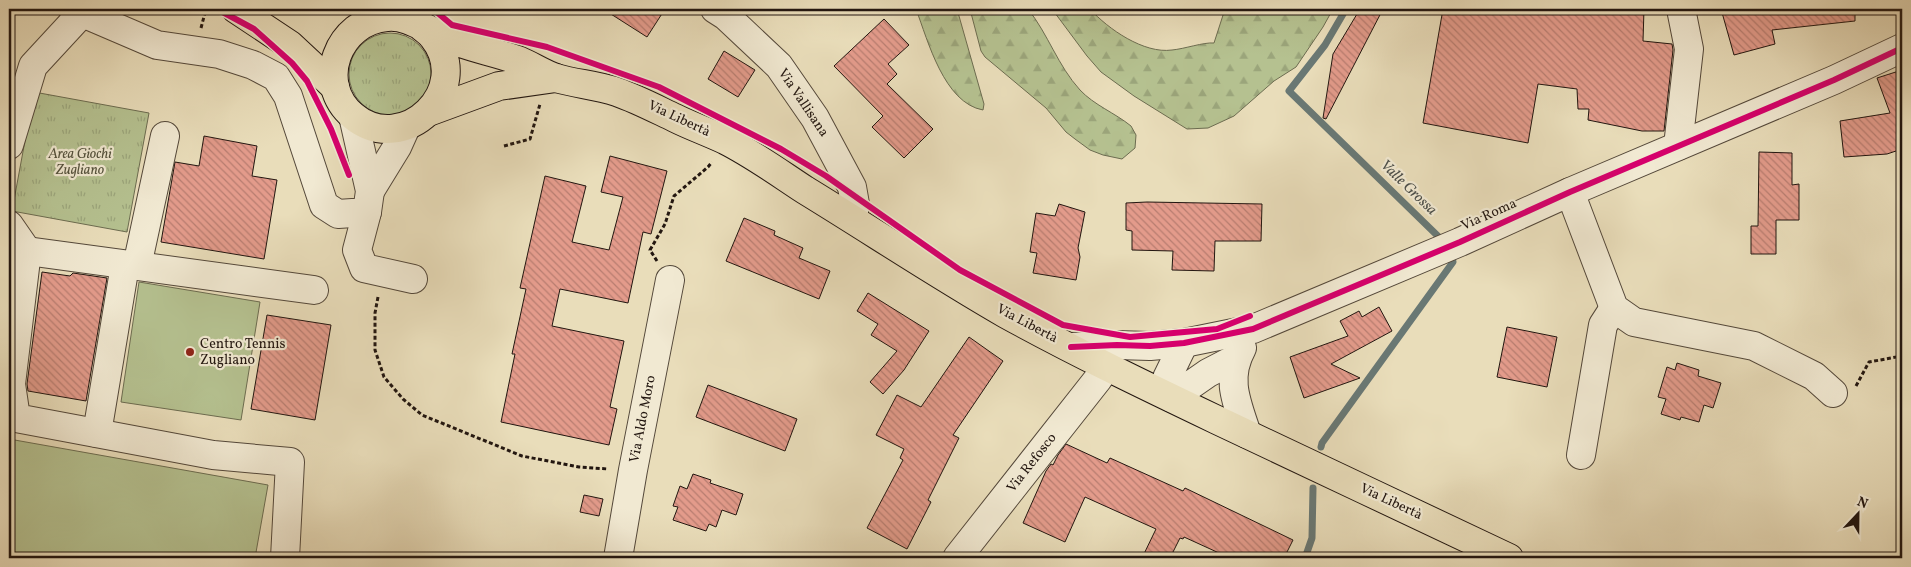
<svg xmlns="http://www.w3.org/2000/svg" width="1911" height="567" viewBox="0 0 1911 567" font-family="Vollkorn,serif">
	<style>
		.grass { fill: url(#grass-tufts); stroke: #6c6c50 }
		.forest { fill: url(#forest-firs); stroke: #6c6c50 }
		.pitch { fill: #b5c190; stroke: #6c6c50 }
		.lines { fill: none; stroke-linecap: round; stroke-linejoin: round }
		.stream { stroke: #697874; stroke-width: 7 }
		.building { fill: url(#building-back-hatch); stroke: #221610 }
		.minor-casing { stroke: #54483a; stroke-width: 30 }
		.major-casing { stroke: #221610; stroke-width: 30 }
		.path { stroke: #221610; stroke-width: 3; stroke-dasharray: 4 2.5; stroke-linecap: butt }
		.minor { stroke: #f1e9d2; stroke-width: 28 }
		.major { stroke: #e9ddba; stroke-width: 28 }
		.cycleway-casing { stroke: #f1e9d2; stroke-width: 9 }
		.cycleway { stroke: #d6006c; stroke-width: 6 }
		.poi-dot { fill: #8f2418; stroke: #f1e9d2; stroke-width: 2 }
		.labels { text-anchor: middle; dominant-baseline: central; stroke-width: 4.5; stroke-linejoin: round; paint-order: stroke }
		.street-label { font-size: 14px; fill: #221610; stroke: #f1e9d2 }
		.park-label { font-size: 14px; font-style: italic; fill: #55523d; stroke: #f1e9d2 }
		.poi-label { font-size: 14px; fill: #221610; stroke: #f1e9d2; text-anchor: start }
		.water-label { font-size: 15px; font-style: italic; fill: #4c4f4a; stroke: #f1e9d2 }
	</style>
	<defs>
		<pattern id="grass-tufts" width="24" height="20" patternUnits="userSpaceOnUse" patternTransform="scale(1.25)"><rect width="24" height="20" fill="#b5c190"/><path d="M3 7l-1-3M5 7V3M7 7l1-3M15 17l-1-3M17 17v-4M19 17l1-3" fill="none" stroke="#9ba57b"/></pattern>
		<pattern id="forest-firs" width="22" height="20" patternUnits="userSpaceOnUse" patternTransform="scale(1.25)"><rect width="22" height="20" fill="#b5c190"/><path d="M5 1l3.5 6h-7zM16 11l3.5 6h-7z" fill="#9ba57b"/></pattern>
		<pattern id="building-back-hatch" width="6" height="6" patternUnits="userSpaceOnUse" patternTransform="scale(1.25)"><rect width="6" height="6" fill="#e39b8b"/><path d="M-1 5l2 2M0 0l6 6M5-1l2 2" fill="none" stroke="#b87d70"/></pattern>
	</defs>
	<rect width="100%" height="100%" fill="#e9ddba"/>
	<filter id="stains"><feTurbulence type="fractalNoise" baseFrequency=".004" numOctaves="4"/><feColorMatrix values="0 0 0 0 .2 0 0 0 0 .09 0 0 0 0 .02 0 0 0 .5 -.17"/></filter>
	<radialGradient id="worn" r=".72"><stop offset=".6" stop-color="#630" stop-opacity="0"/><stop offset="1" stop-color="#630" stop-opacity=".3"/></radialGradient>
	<g class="grass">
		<circle cx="390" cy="74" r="41"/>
		<polygon points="34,92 149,113 127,232 12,211"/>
	</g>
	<g class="forest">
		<path d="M916,9H957L984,104L983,110C944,103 928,41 916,9Z"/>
		<path d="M972,9H1028C1048,34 1058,66 1080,90C1094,105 1115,113 1131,126L1136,135L1135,148L1122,159L1103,155L1090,150L1075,139L1066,132L1046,108L985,57L981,51L971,13Z"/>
		<path d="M1052,9H1090C1108,29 1144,54 1172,50C1184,49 1204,42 1214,43L1225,9H1333L1323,27L1296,67L1274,81L1234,116L1208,128L1187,129L1134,96L1101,72L1087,56Z"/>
	</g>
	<g class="pitch">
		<polygon points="139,282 260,302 241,420 121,402"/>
		<polygon points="9,439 268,485 255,558 9,558"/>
	</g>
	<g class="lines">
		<g class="stream">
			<polyline points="1346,9 1325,45 1289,91 1444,242"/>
			<polyline points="1321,447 1322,443 1453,262 1451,252"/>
			<polyline points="1305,558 1312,538 1313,488"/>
		</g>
	</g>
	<g class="building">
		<polygon points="603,9 665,9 647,37"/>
		<polygon points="1360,9 1383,9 1326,119 1323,118 1333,54"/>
		<polygon points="1443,9 1644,9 1643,41 1672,44 1673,50 1664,131 1642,131 1588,120 1589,109 1578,109 1577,89 1538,84 1528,143 1423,123"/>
		<polygon points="1721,9 1855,9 1855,21 1772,30 1775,44 1734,55"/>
		<polygon points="884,19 909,45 888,64 897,74 887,84 933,129 904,158 872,127 883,116 834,66"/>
		<polygon points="724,51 755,70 738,97 708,79"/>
		<polygon points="1902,70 1902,149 1887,154 1844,157 1840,121 1890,113 1877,78"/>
		<polygon points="204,136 257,146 252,176 277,180 264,259 161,242 175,162 199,166"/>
		<polygon points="1759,152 1792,153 1792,185 1799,184 1799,220 1776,220 1776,254 1751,254 1751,226 1758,226"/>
		<polygon points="610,156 667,171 651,234 643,232 628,303 560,289 552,326 624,341 610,407 617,409 609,445 501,422 515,354 512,354 526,289 520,288 545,176 586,186 572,242 609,250 623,197 601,192"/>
		<polygon points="1147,202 1262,204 1261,241 1215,241 1214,271 1172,270 1173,251 1132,250 1132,231 1126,230 1126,203"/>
		<polygon points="1059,204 1085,212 1078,248 1080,257 1076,280 1033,273 1037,253 1030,252 1036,213 1055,216"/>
		<polygon points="744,218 775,231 774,235 803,248 799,258 830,271 819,299 726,261"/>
		<polygon points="42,272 70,276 73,273 107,278 86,401 28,391 27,384"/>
		<polygon points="868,293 929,331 904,370 883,394 870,382 897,351 871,335 878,324 857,311"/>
		<polygon points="1379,307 1392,331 1331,364 1360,378 1304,398 1290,357 1348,336 1340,321 1359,311 1362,317"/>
		<polygon points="267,315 331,325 315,420 251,409"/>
		<polygon points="1507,327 1557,337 1547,387 1497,377"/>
		<polygon points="969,337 1003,361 953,435 959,438 928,500 931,502 907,549 867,528 903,460 900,458 904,449 876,435 897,395 921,407"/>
		<polygon points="1677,363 1699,370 1698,376 1721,383 1713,408 1704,405 1699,422 1681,417 1680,420 1661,414 1666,399 1658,397 1667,367 1675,370"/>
		<polygon points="708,385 797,419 785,451 696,417"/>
		<polygon points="1066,444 1107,463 1110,458 1183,491 1185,488 1293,540 1284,558 1230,558 1184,537 1183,539 1180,538 1170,558 1142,558 1156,529 1085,497 1065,542 1023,523 1046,471 1051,464 1053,465 1058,455"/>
		<polygon points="693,474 711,480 710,483 743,494 736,515 722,510 716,527 709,524 706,531 673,520 678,507 673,506 680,486 687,489"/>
		<polygon points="584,495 603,499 599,516 580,512"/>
	</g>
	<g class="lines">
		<g class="minor-casing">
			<g id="minor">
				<polyline points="73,9 157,45 219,54 253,65 276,77 288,96 324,205 338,214 367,212 370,191 353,116"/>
				<polyline points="715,9 726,16 779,66 815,118 852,187 855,204 853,219"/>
				<polyline points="9,145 33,66 82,13"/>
				<polyline points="1678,146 1689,49 1681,9"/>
				<polyline points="370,191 397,147 406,127"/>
				<polyline points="1570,192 1614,308 1634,322 1754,346 1814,376 1833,393"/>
				<polyline points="367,212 357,250 364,268 413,279"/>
				<polyline points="9,225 27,251 11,384 16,418 213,455 290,462 285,558"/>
				<polyline points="27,251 314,290"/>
				<polyline points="137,266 165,136"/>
				<polyline points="1184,343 1167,378 1172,398 1208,373 1237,358"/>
				<polyline points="1071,347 1117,345 1150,346 1184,343 1253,329 1460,242 1570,192 1834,80 1902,48"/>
				<path d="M1242,348C1225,379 1237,403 1247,434"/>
				<polyline points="97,433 125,265"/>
				<polyline points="1581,455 1603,325 1614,308"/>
				<polyline points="618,558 633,470 670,280"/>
				<polyline points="957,558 1098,379 1106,367"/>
			</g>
		</g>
		<g class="major-casing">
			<g id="major">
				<polyline points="236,9 290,45 335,87"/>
				<path d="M422,27C426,30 430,33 433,37C475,89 404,158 353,116C314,83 338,21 387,17C406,15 422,27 438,34C464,47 493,51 520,61C532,66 544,74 556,78C576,84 597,85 617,92C637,99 656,109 675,118C691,126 708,132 725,140C753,154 779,173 805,190C872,231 938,275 1006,314C1075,352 1146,386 1217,420C1314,466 1412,512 1509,558"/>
				<polyline points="431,111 499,86 556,78"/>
			</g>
		</g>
		<g class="path">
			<polyline points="201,28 206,9"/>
			<polyline points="504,146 530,139 540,104"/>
			<polyline points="657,261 650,250 665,224 674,196 708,167 712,162"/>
			<polyline points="378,297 375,313 375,350 384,377 403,399 422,415 522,456 579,467 608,469"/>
			<polyline points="1856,386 1869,362 1902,356"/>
		</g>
		<use href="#minor" class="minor"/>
		<use href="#major" class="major"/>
		<g class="cycleway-casing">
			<g id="cycleway">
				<polyline points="217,9 254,29 292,63 307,81 331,129 349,175"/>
				<polyline points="433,9 452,25 547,47 659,87 781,149 826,176 960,270 1063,325 1130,337 1217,329 1250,316"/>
				<polyline points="1071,347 1117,345 1150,346 1184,343 1253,329 1460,242 1570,192 1834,80 1902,48"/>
			</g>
		</g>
		<use href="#cycleway" class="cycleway"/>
	</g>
	<circle class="poi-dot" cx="190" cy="352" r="5"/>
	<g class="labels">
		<g class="street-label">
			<text transform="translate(803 103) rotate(56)">Via Vallisana</text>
			<text transform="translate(679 119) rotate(25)">Via Libertà</text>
			<text transform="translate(1489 215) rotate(-24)">Via Roma</text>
			<text transform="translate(1027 324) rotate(28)">Via Libertà</text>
			<text transform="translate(643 419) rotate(-79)">Via Aldo Moro</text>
			<text transform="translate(1032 463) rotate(-52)">Via Refosco</text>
			<text transform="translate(1391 502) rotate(25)">Via Libertà</text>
		</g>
		<g class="park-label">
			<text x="80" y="154">Area Giochi<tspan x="80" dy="16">Zugliano</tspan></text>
		</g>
		<g class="poi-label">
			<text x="200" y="344">Centro Tennis<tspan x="200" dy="16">Zugliano</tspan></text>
		</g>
		<g class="water-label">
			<text transform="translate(1408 188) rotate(44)">Valle Grossa</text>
		</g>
	</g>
	<rect width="1911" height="567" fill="none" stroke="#e9ddba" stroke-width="30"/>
	<rect x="10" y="10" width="1891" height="547" fill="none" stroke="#221610" stroke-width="2.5"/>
	<rect x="15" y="15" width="1881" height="537" fill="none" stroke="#221610"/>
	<g transform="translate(1858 514) rotate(22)" stroke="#f1e9d2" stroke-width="4" paint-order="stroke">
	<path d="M0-4L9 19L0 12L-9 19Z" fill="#221610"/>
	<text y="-8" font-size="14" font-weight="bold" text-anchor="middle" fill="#221610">N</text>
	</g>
	<rect width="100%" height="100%" filter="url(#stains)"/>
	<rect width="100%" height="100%" fill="url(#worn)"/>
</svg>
